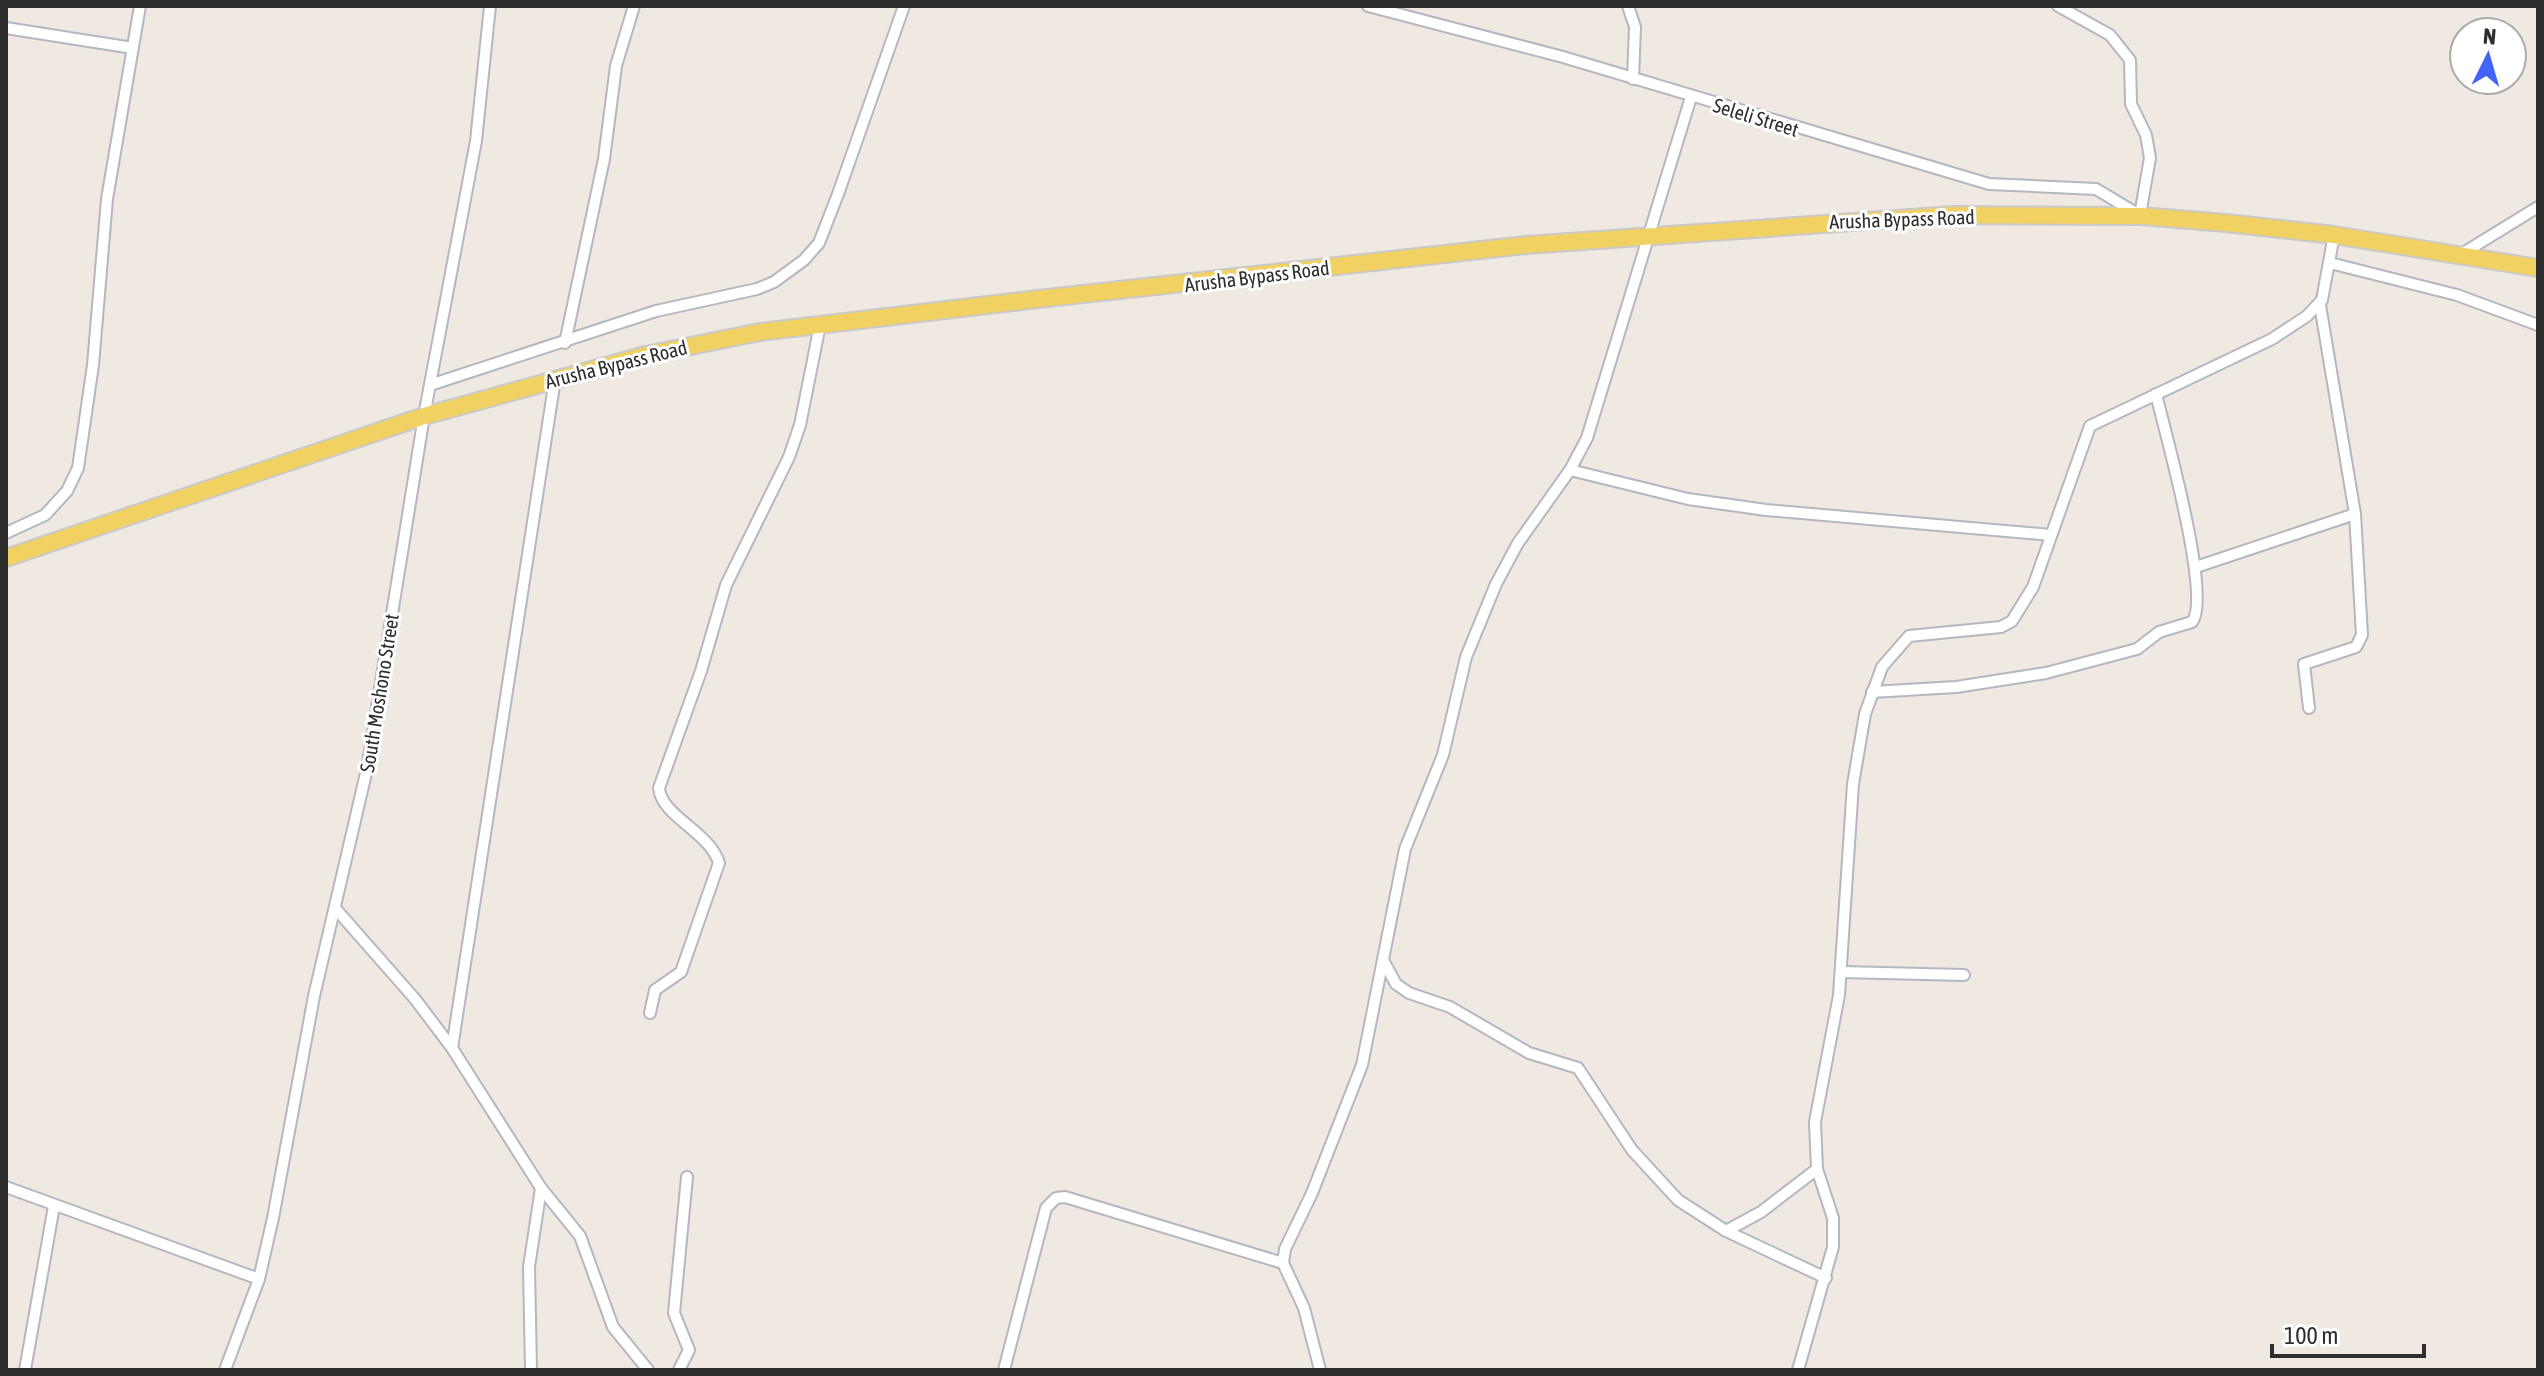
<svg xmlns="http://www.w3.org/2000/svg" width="2544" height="1376" viewBox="0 0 2544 1376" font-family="'Asap Condensed',sans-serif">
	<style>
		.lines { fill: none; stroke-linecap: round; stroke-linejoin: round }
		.street-casing { stroke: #b4b7c1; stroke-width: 14 }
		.primary-casing { stroke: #c9c9c9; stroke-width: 20 }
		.street { stroke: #fff; stroke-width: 10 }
		.primary { stroke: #f2d163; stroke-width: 16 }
		.labels { text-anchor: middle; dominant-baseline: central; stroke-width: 6; stroke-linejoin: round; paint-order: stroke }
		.street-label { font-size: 20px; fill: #2e2e2e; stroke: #fff }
	</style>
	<rect width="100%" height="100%" fill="#efe9e1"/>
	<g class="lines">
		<g class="street-casing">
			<g id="street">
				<polyline points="1368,6 1563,57 1989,184 2096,189 2141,216"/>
				<polyline points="1628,6 1635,27 1633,79"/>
				<polyline points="2058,6 2110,35 2130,60 2131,104 2146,135 2150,158 2140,215"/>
				<polyline points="6,28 133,48"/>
				<polyline points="2460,255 2538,207"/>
				<polyline points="2330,263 2457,295 2538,325"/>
				<polyline points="565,343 604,159 616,66 634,6"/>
				<polyline points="430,385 656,311 757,289 774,282 804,260 819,243 838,194 904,6"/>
				<polyline points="1570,470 1688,499 1766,510 2051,535"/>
				<polyline points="6,533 45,515 67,491 78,468 93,365 107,199 140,6"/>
				<polyline points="2196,567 2355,514"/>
				<path d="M1872,692L1956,687L2046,673L2137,649L2159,632L2192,622C2212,597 2165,432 2156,394"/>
				<polyline points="2309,708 2304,664 2356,647 2362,635 2355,514 2320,305"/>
				<polyline points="335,908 415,999 452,1048 541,1188 580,1236 613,1327 648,1370"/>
				<polyline points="1383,960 1396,984 1409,993 1450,1007 1529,1053 1578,1068 1632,1150 1678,1200 1726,1231 1826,1278"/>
				<polyline points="1841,972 1964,975"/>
				<path d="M650,1013L655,990L681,972L719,863C710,832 661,816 659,788L701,671L726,585L789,457L800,425L820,325"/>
				<polyline points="452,1048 555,379"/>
				<polyline points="6,1187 259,1279"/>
				<polyline points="1726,1231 1761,1212 1817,1169"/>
				<polyline points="25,1370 54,1206"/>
				<polyline points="225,1370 259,1279 273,1218 314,996 367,769 424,416 476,141 490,6"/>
				<polyline points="531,1370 529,1267 541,1188"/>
				<polyline points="679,1370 689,1350 674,1313 687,1177"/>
				<polyline points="1004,1370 1046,1208 1056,1198 1065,1197 1283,1263"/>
				<polyline points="1320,1370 1304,1308 1283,1263 1285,1249 1312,1193 1362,1065 1405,849 1443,755 1466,657 1496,584 1518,543 1570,470 1587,438 1691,97"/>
				<polyline points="1798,1370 1833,1247 1833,1218 1817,1169 1815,1122 1839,995 1853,784 1865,714 1882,667 1909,636 2001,627 2012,621 2033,587 2090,426 2272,339 2307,316 2322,300 2334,235"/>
			</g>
		</g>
		<g class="primary-casing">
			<polyline id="primary" points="6,558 424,416 646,355 760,332 1038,299 1526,245 1953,215 2141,216 2226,223 2334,235 2538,268"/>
		</g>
		<use href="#street" class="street"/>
		<use href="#primary" class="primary"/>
	</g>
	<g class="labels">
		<g class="street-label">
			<text transform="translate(1756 117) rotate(17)">Seleli Street</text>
			<text transform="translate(1902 219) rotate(-2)">Arusha Bypass Road</text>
			<text transform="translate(1257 276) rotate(-7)">Arusha Bypass Road</text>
			<text transform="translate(616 364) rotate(-14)">Arusha Bypass Road</text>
			<text transform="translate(379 693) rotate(-81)">South Moshono Street</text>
		</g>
	</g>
	<rect width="2544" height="1376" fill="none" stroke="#2e2e2e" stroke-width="16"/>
	<g transform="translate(2488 56) rotate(5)"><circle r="38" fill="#ffffff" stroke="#ababab" stroke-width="2"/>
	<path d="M0-6L14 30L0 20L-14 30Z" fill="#4264fb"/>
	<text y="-12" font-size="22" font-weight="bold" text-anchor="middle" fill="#2e2e2e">N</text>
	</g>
	<path d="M2272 1344v12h152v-12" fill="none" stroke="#2e2e2e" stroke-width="4"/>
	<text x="2284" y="1344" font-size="24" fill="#2e2e2e" stroke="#ffffff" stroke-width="6" paint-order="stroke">100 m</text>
</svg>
